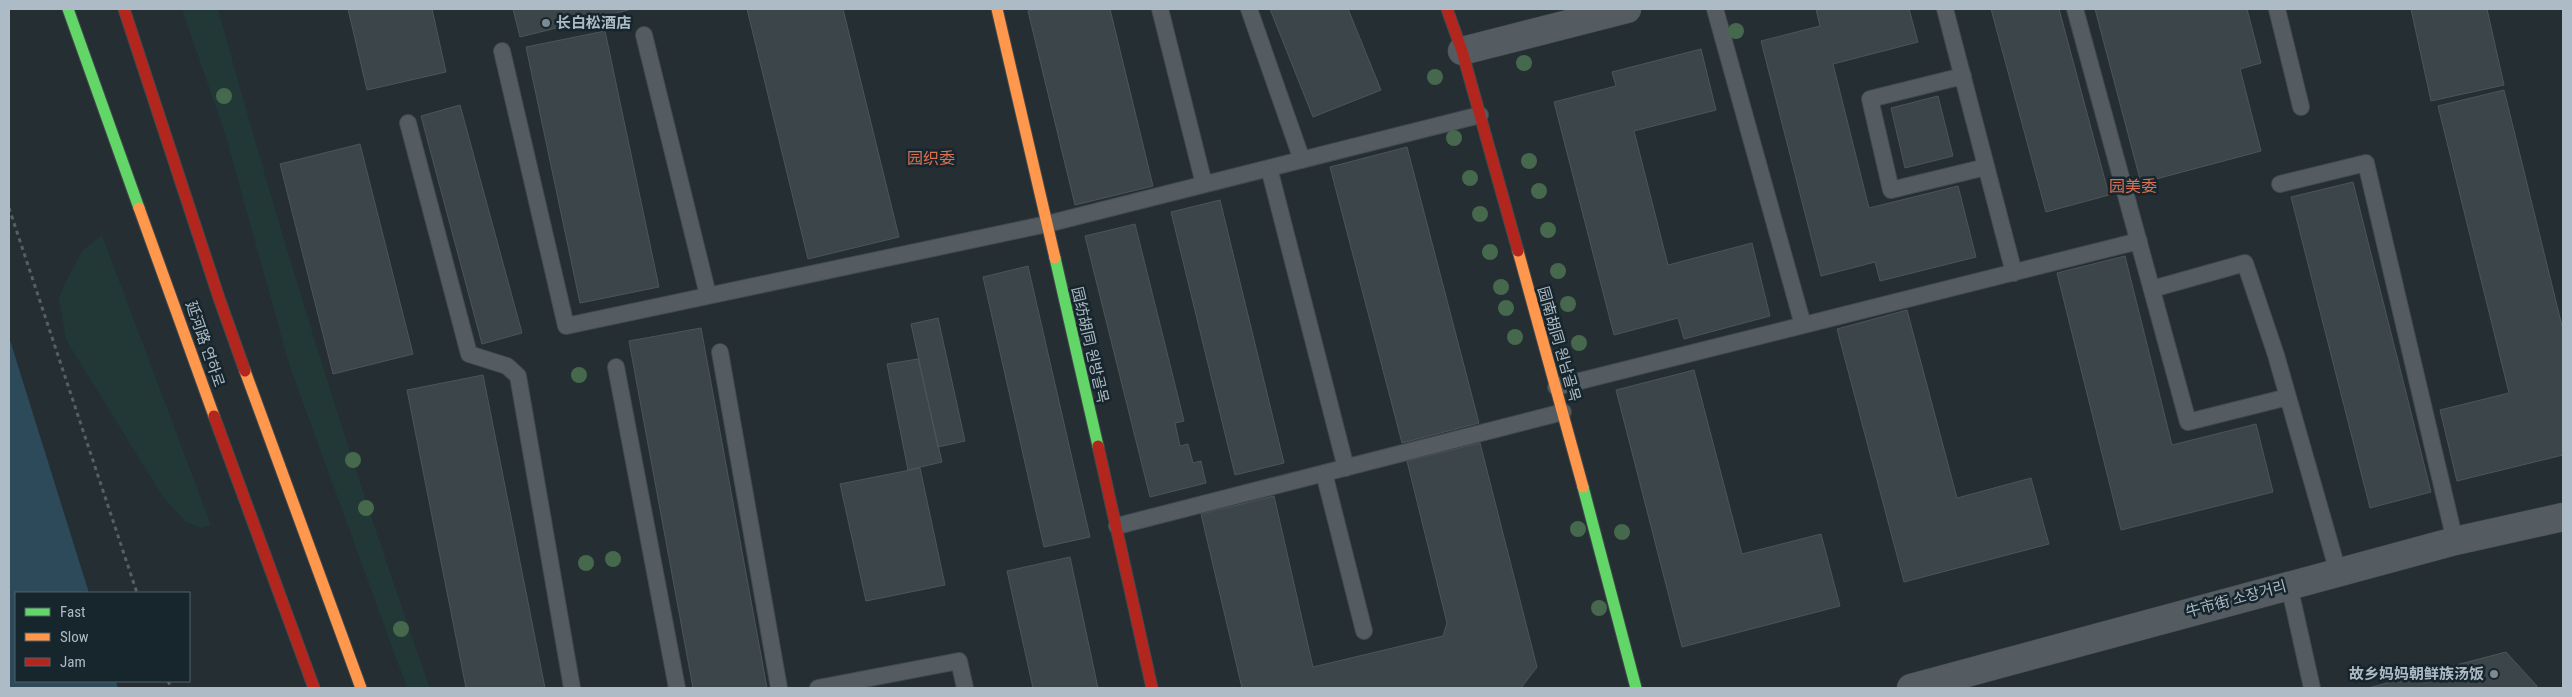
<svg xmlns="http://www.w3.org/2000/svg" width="2572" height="697" viewBox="0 0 2572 697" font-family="'Roboto Condensed','Noto Sans SC','Noto Sans KR',sans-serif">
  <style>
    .green { fill: #213837 }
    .water { fill: #2d4a5b }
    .building { fill: #3c4549; stroke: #4b555b }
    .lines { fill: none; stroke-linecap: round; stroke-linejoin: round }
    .lane-casing { stroke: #42494d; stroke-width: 18 }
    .street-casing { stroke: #42494d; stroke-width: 29 }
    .fast-casing { stroke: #42494d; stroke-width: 13 }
    .slow-casing { stroke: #42494d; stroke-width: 13 }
    .jam-casing { stroke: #42494d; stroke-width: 13 }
    .path { stroke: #566064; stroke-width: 3; stroke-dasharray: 4 4; stroke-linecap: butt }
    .lane { stroke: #545c62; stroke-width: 16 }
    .street { stroke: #545c62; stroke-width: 28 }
    .fast { stroke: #63d668; stroke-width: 11 }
    .slow { stroke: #ff974d; stroke-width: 11 }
    .jam { stroke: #b3261e; stroke-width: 11 }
    .tree { fill: #46684d }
    .poi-dot { fill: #7c8a93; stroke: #17252d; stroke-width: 2 }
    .labels { text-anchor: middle; stroke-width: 5; stroke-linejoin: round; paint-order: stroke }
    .poi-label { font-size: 15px; font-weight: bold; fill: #acbbc6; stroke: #17252d; text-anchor: start }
    .street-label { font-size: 15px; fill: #acbbc6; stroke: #17252d }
    .neighbourhood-label { font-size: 16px; fill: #dc7151; stroke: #17252d }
  </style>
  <rect width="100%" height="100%" fill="#242e33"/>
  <path class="green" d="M182 9H218C281 238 351 465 430 688H407L289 364 226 137Z
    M102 235 211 525 201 528 186 522 163 497 66 340 59 298 65 283 83 250Z"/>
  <path class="water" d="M9 337 89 593H16V681H116L118 688H9Z"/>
  <path class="building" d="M348 9H432L446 72 367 90Z
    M513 9H632L520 37Z
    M747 9H843L899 237 808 259Z
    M1037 9H1110L1153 186 1075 205 1028 11Z
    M1270 9H1348L1381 90 1313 117Z
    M1816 9H1909L1918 42 1833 64 1869 208 1958 186 1976 257 1880 281 1875 262 1821 276 1761 41 1820 26Z
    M1991 9H2059L2109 195 2046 212Z
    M2095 9H2247L2261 63 2240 69 2261 151 2141 183Z
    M2411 9H2487L2504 85 2431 101Z
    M605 31 659 287 580 303 526 47Z
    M1701 49 1716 110 1634 131 1668 265 1752 243 1770 316 1684 339 1678 318 1614 335 1554 102 1616 86 1612 72Z
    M2504 90 2563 330V455L2457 481 2440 410 2509 393 2438 106Z
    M1938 96 1953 156 1905 168 1891 108Z
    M460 105 522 333 482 344 421 116Z
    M360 144 413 354 333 374 280 164Z
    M1407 147 1479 423 1402 443 1330 167Z
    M2353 182 2431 492 2370 508 2291 197Z
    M1220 200 1284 463 1235 475 1171 212Z
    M1135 224 1184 421 1175 423 1180 446 1188 444 1193 463 1201 461 1206 483 1150 497 1085 236Z
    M2125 256 2172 445 2256 424 2273 492 2121 530 2057 273Z
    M1028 266 1090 537 1044 547 983 277Z
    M1907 310 1957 498 2031 478 2049 544 1904 582 1837 329Z
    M938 318 965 441 938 447 911 324Z
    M701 328 767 688H693L629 341Z
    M918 359 942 462 908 470 887 364Z
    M1694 370 1742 554 1821 534 1840 606 1682 647 1616 390Z
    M483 375 545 688H466L407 390Z
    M1480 443 1537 667 1521 688H1242L1201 514 1274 496 1313 667 1443 636 1447 623 1407 461Z
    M920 468 945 585 866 601 840 484Z
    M1070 557 1098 688H1033L1007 571Z
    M2506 652 2537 686 2536 688H2368Z"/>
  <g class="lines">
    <g class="lane-casing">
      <path id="lane" d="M1160 9 1204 184
        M1249 9 1302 160
        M1715 9 1803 325
        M1945 9 2014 273
        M2075 9 2188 422 2288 397
        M2277 9 2301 107
        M644 35 708 295
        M502 51 566 326 1047 224 1480 115
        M1963 76 1870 99 1891 190 1986 167
        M408 123 469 354 507 366 518 376 572 688
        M1269 168 1346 468
        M2280 184 2366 163 2455 541
        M2152 289 2245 263 2276 355 2338 572
        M720 352 779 688
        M616 367 677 688
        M1556 387 2139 241
        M1324 473 1364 631
        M1117 526 1563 412
        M2289 585 2312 688
        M818 688 959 661 965 688"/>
    </g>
    <g class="street-casing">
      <path id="street" d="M1462 51 1627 9
        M1911 688 2455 541 2563 517"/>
    </g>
    <g class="fast-casing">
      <path id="fast" d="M68 9 139 208
        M1055 258 1098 446
        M1583 487 1636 688"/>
    </g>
    <g class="slow-casing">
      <path id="slow" d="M997 9 1055 258
        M139 208 214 416
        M1518 251 1583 487
        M245 371 361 688"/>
    </g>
    <g class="jam-casing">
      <path id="jam" d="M124 9 219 298 245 371
        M1447 9 1462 51 1518 251
        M214 416 314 688
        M1098 446 1152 688"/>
    </g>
    <path class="path" d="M9 208 137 593
      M168 681 171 688"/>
    <use href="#lane" class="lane"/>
    <use href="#street" class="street"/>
    <use href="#fast" class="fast"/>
    <use href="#slow" class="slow"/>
    <use href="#jam" class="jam"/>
  </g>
  <g class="tree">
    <circle cx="1736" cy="31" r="8"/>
    <circle cx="1524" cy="63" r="8"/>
    <circle cx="1435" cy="77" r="8"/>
    <circle cx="224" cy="96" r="8"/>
    <circle cx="1454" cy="138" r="8"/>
    <circle cx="1529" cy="161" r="8"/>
    <circle cx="1470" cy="178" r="8"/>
    <circle cx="1539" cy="191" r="8"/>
    <circle cx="1480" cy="214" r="8"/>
    <circle cx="1548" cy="230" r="8"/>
    <circle cx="1490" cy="252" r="8"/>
    <circle cx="1558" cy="271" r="8"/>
    <circle cx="1501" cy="287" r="8"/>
    <circle cx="1568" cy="304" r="8"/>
    <circle cx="1506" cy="308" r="8"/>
    <circle cx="1515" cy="337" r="8"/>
    <circle cx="1579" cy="343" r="8"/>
    <circle cx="579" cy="375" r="8"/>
    <circle cx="353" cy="460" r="8"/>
    <circle cx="366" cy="508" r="8"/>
    <circle cx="1578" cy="529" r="8"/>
    <circle cx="1622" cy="532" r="8"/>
    <circle cx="613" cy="559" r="8"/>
    <circle cx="586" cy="563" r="8"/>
    <circle cx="1599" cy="608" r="8"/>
    <circle cx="401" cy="629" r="8"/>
  </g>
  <g class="poi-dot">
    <circle cx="546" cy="23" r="5"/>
    <circle cx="2494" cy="674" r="5"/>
  </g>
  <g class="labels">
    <g class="poi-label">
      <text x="556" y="28">长白松酒店</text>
      <text x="2484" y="679" text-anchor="end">故乡妈妈朝鲜族汤饭</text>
    </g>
    <g class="street-label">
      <text transform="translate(205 344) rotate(71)" y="5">延河路 연하로</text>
      <text transform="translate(1559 344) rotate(74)" y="5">园南胡同 원남골목</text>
      <text transform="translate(1090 345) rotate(77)" y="5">园纺胡同 원방골목</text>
      <text transform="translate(2236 599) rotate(-15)" y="5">牛市街 소장거리</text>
    </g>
    <g class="neighbourhood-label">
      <text x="931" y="164">园织委</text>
      <text x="2133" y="192">园美委</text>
    </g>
  </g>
  <rect width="2572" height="697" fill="none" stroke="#acbbc6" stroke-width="20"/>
  <rect x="15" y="592" width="175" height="90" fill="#17252d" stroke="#53616a"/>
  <rect x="25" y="608" width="25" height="8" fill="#63d668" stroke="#53616a"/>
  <text x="60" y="617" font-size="15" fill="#acbbc6">Fast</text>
  <rect x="25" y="633" width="25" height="8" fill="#ff974d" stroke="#53616a"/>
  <text x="60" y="642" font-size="15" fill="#acbbc6">Slow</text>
  <rect x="25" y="658" width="25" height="8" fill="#b3261e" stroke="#53616a"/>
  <text x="60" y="667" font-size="15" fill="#acbbc6">Jam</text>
</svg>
